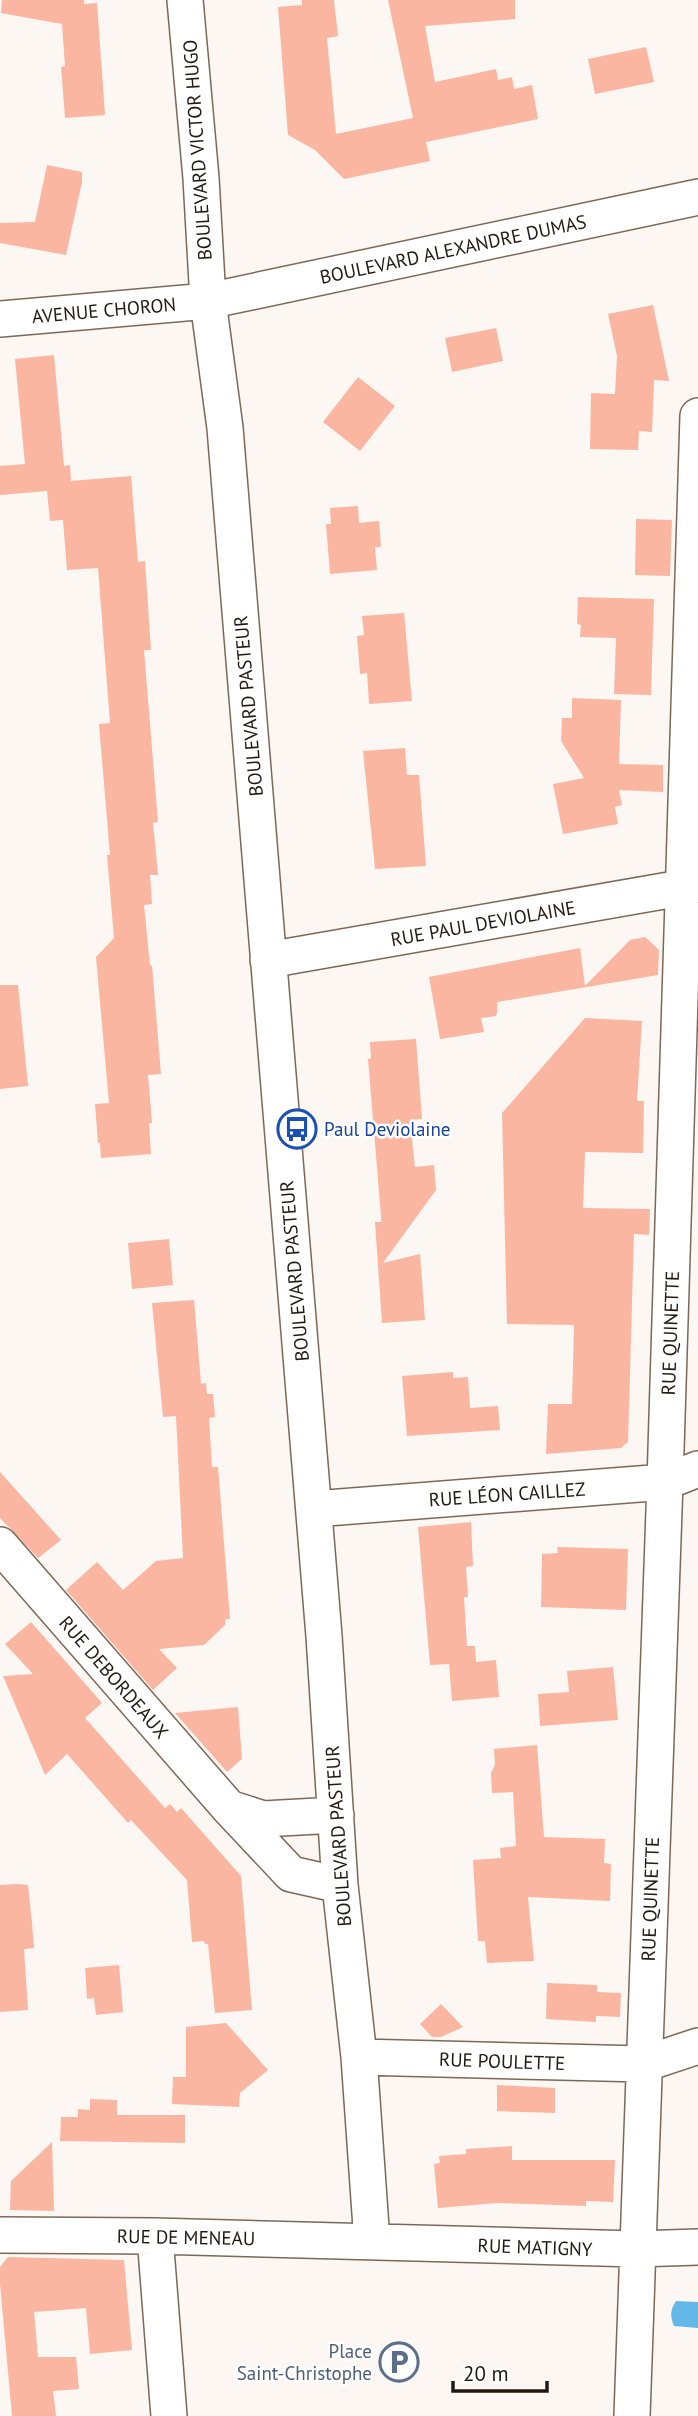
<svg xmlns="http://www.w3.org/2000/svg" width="698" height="2416" viewBox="0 0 698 2416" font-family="'PT Sans',sans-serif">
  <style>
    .water { fill: #63b8e7 }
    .building { fill: #fab6a0 }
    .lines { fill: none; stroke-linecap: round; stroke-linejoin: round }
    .street-casing { stroke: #7d6856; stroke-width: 38 }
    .street { stroke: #fff; stroke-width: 35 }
    .labels { text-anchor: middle; stroke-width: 5; stroke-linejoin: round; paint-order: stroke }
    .street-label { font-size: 19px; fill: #221a12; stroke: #fff }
    .transit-label { font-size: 19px; fill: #164399; stroke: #fff; text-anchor: start }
    .service-label { font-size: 19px; fill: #4e5e75; stroke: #fff; text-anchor: end }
  </style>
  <rect width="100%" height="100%" fill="#fcf7f3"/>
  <path class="water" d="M676 2301 698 2302V2328L674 2326C670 2316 670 2310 676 2301Z"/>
  <path class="building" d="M2 0H84V4L97 3 105 115 65 118 61 67 65 66 62 24 1 13Z
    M302 0H334L338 36 327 38 336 134 413 118 388 0H515V19L425 26 435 82 496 69 498 80 512 77 514 89 532 85 538 119 426 142 430 161 344 179 315 150 288 135 278 7 302 5Z
    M646 47 654 82 595 94 588 59Z
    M47 165 82 172V182L66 255 0 243V223L35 222Z
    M653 305 669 381 654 380 652 432 639 431 638 450 590 449 591 393 615 394 617 356 608 314Z
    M496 328 503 361 452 372 445 338Z
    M54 355 64 466 70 465 71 481 131 476 138 562 145 561 151 650H144L158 822 153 823 158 875H150L152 904 144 905 150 965 152 966 161 1074 148 1075 152 1123H149L151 1154 101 1158 100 1143H98L95 1104 109 1103 96 957 114 938 107 855H110L99 724 110 723 98 568 67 570 63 520 50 521 47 491 0 495V466L25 464 15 359Z
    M358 377 395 406 360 451 323 422Z
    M358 506 359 523 379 521 381 547H375L377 570 330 574 326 524H331L330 508Z
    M636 519 672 520 670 576 635 575Z
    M578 597 654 599 651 695 614 694 616 638 580 637 581 625 577 624Z
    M404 613 412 701 369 704 367 673 360 674 357 636 364 635 362 616Z
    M572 698 621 700 619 764 663 765V792L619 790 622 805 615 807 618 824 563 834 553 784 584 778 561 741 562 718H572Z
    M405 748 407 775H419L426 866 375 869 363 751Z
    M645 937 659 950 658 975 497 1002V1013L496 1016 481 1018 484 1032 440 1039 429 977 580 948 585 986 630 940Z
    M0 985H18L28 1086 0 1089Z
    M585 1018 642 1021 637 1101H644L643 1153 585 1152 583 1208 650 1209 649 1235 634 1234 628 1442 621 1448 546 1454 548 1404H572L574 1325 507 1324 502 1113Z
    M416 1039 422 1119 410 1120 415 1167 434 1165 436 1190 383 1263 420 1254 425 1320 382 1323 375 1222H381V1216L368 1059 371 1058 370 1042Z
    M169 1239 173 1285 132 1289 128 1243Z
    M194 1300 201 1384 206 1383 207 1394H213L215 1417 209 1418 212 1467H218L230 1619H225V1625L204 1645 159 1649 177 1668 153 1690 66 1590 97 1562 123 1590 156 1561 183 1558 176 1416 163 1417 152 1303Z
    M453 1372V1378L468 1377 470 1408 498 1406 500 1430 407 1436 402 1376Z
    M0 1472 61 1540 38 1558 0 1518Z
    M471 1522 473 1566 466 1567 468 1597H464L467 1646H475L476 1662 496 1660 499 1697 452 1701 449 1664 430 1665 418 1527Z
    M557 1547 628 1549 626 1610 541 1607 542 1554 558 1553Z
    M31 1622 102 1703 85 1718 165 1808 170 1804 177 1812 181 1808 241 1876 252 2010 215 2013 208 1944H205L204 1941 192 1942 187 1880 131 1820 128 1823 67 1754 45 1775 3 1676 33 1674 5 1644Z
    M613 1667 618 1720 540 1726 538 1694 569 1692 567 1671Z
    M238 1707 242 1759 227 1772 175 1713Z
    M537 1745 544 1837 605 1839 604 1863 611 1864 610 1901 528 1897 534 1961 487 1963 485 1941H478L473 1860 501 1858 500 1848 516 1846 513 1792 492 1793 491 1773 495 1765 494 1749Z
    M17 1884 28 1885 32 1923 34 1948 24 1949 28 2010 0 2012V1885Z
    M119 1965 123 2012 96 2015 94 1998 87 1999 85 1968Z
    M547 1983 597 1985V1992L621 1993 620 2017 596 2016V2022L546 2019Z
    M441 2004 463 2027 441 2037H432L420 2024Z
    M226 2023 268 2070 240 2093 239 2107 172 2104 173 2077H186V2027Z
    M497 2085 555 2088V2113L497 2111Z
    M90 2099 117 2100V2115H185V2143L60 2141 61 2117H78V2109L90 2110Z
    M52 2142 54 2211 10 2210 11 2181Z
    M512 2146V2160H615L613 2202 586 2201V2206L497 2203 438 2208 434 2164 440 2163 439 2156 466 2154V2149Z
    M8 2257 124 2260 132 2350 90 2354 86 2308 34 2312 38 2357H76L79 2389 53 2391 56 2416H12L0 2284V2267Z"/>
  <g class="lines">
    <g class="street-casing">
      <path id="street" d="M185 0 201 178 208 301 225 428 324 1636 340 1885 359 2057 372 2242
        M0 319 208 301 698 197
        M268 960 698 885
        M314 1509 665 1482 698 1469
        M0 1545 229 1808 291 1874 340 1885
        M229 1808 263 1819 336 1815
        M359 2057 644 2064 698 2046
        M0 2235 155 2236 637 2249 698 2247
        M155 2236 169 2416
        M632 2416 665 1482 698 416"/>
    </g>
    <use href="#street" class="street"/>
  </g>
  <defs>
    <g id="bus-ring" transform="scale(2.0125)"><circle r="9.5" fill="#fff" stroke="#1a4fb4" stroke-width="1.5"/><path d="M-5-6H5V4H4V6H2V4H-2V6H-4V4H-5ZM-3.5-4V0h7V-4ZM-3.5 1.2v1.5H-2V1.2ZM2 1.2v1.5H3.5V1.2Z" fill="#1a4fb4"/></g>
    <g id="parking-ring" transform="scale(2.0125)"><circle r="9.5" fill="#fff" stroke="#5c6f8a" stroke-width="1.5"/><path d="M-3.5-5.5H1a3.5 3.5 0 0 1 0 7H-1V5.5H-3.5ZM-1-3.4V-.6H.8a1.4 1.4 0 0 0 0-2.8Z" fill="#5c6f8a"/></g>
  </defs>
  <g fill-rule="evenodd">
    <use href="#bus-ring" x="297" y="1129"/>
    <use href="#parking-ring" x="399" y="2362"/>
  </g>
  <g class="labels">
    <g class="street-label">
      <text transform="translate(197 150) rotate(-94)" y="7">BOULEVARD VICTOR HUGO</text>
      <text transform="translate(453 249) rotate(-12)" y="7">BOULEVARD ALEXANDRE DUMAS</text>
      <text transform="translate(104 310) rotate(-5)" y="7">AVENUE CHORON</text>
      <text transform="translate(248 706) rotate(-95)" y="7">BOULEVARD PASTEUR</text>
      <text transform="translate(483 923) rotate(-10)" y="7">RUE PAUL DEVIOLAINE</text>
      <text transform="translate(294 1271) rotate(-95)" y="7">BOULEVARD PASTEUR</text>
      <text transform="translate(670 1333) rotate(-88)" y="7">RUE QUINETTE</text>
      <text transform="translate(507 1494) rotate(-4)" y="7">RUE LÉON CAILLEZ</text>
      <text transform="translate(114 1677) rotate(49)" y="7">RUE DEBORDEAUX</text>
      <text transform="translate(338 1836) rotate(-94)" y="7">BOULEVARD PASTEUR</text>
      <text transform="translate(650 1899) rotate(-88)" y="7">RUE QUINETTE</text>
      <text transform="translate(502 2061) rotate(2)" y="7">RUE POULETTE</text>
      <text transform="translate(186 2237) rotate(1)" y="7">RUE DE MENEAU</text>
      <text transform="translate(535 2247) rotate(2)" y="7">RUE MATIGNY</text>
    </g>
    <g class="transit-label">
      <text x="324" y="1136">Paul Deviolaine</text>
    </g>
    <g class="service-label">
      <text x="372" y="2358">Place<tspan x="372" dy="22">Saint-Christophe</tspan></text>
    </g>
  </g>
  <path d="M453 2381v10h94v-10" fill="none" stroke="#221a12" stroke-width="3.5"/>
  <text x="463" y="2381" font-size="21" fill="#221a12" stroke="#ffffff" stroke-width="5" paint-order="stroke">20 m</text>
</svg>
